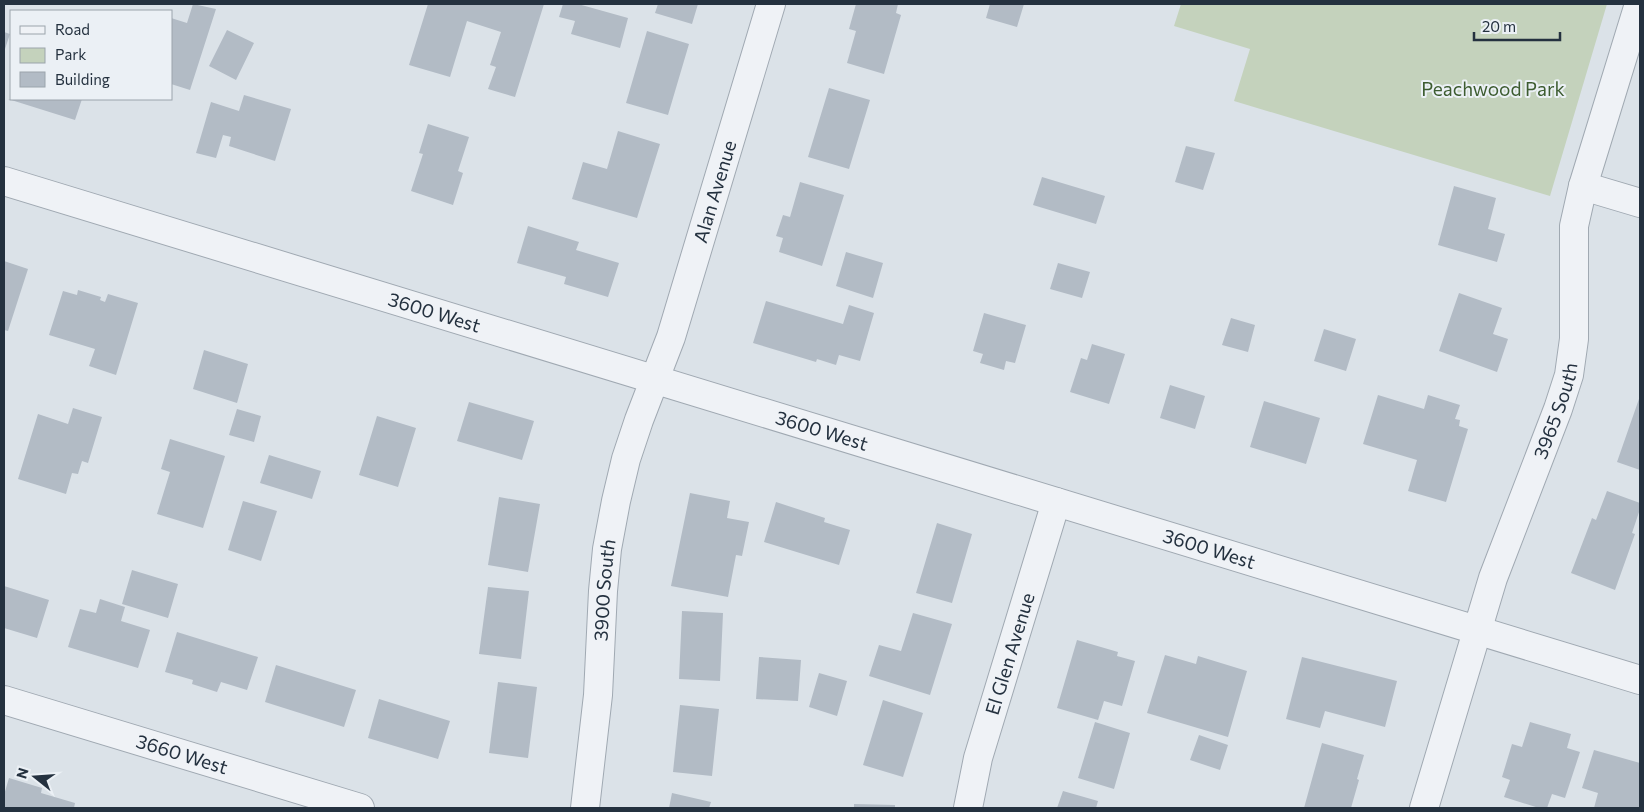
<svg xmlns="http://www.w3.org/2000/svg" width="1644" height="812" viewBox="0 0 1644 812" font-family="Commissioner,sans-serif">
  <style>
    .green { fill: #c4d2bc }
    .building { fill: #b2bbc5 }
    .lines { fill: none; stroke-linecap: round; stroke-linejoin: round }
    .minor-casing { stroke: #a0a9b2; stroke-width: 30 }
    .tertiary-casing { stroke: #a0a9b2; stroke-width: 30 }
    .minor { stroke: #eff2f6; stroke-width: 28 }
    .tertiary { stroke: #eff2f6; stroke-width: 28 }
    .labels { text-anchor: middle; stroke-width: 4; stroke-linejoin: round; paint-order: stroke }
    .park-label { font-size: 19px; fill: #3d5c30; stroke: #ebf0f5 }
    .street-label { font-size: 19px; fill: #24313f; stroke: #ebf0f5 }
  </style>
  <rect width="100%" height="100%" fill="#dbe2e8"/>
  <path class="green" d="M1181 4H1607L1550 196 1234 101 1250 49 1174 26Z"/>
  <path class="building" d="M193 4 216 9 190 90 171 84V18L187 23Z
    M428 4H544L515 97 488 89 496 67 490 65 501 32 467 21 450 77 409 65Z
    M563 4H578L628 18 620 48 571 34 575 21 559 17Z
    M658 4H698L692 24 655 13Z
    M856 4H898L896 13 901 15 884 74 847 63 856 31 849 29Z
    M990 4H1024L1017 27 986 18Z
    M227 30 254 43 236 80 209 66Z
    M647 31 689 44 668 115 626 103Z
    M4 32 10 34 4 52Z
    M829 88 870 100 849 169 808 157Z
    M244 95 291 109 275 161 229 146 231 137 223 135 216 158 196 153 211 102 239 111Z
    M8 99H82L75 120Z
    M428 124 469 137 458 171 463 173 453 205 411 191 423 154 419 153Z
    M618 131 660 144 637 218 572 199 583 162 607 169Z
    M1186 146 1215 153 1203 190 1175 182Z
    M1042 177 1105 196 1096 224 1033 205Z
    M800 182 844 195 822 266 779 252 783 238 776 236 783 215 790 217Z
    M1454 186 1496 198 1488 229 1505 234 1497 262 1438 245Z
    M528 226 579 242 576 250 619 263 608 297 564 284 566 277 517 263Z
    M846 252 883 263 873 298 836 286Z
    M4 261 28 269 8 331 4 330Z
    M1058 263 1090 272 1082 298 1050 289Z
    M78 290 101 297 100 300 105 302 108 294 138 303 116 375 89 366 95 349 49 335 63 291 77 295Z
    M1459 293 1502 308 1493 334 1508 339 1497 372 1439 351Z
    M766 301 843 324 849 305 874 313 860 361 839 355 836 365 817 359 816 362 753 343Z
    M984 313 1026 325 1015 363 1006 361 1004 370 980 363 983 354 973 351Z
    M1231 318 1255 325 1248 352 1222 345Z
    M1324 329 1356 339 1346 371 1314 361Z
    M1092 344 1125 354 1109 404 1070 392 1081 358 1087 360Z
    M204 350 248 364 237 403 193 389Z
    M1170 385 1205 396 1195 429 1160 418Z
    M1378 395 1424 409 1428 395 1460 405 1455 419 1460 420 1459 426 1468 429 1446 502 1408 491 1417 460 1363 444Z
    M1640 396V470L1617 462Z
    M1264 401 1320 418 1306 464 1250 447Z
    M469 402 534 421 522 460 457 441Z
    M73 408 102 417 88 463 82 461 78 474 72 473 66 494 18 479 38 414 68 424Z
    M237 409 261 416 254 442 229 435Z
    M377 416 416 428 398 487 359 475Z
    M170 439 225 456 203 528 157 514 170 472 161 469Z
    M269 455 321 471 312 499 260 483Z
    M1607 491 1640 503V509L1632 533 1635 534 1615 590 1571 573 1592 518 1596 520Z
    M690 493 730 501 727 518 749 522 742 556 736 555 728 597 671 586Z
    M499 497 540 504 528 572 488 565Z
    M243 501 277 511 261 561 228 550Z
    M776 502 825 518 824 522 850 530 839 565 764 542Z
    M937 523 972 534 952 603 916 593Z
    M132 570 178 584 168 618 122 604Z
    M4 586 49 600 37 638 4 628Z
    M488 587 529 591 521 659 479 654Z
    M100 599 125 607 121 621 150 630 138 668 68 647 80 609 96 613Z
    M682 611 723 613 720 681 679 679Z
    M913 613 952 624 930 695 869 676 879 645 901 651Z
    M177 632 258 657 247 690 221 682 217 692 192 684 193 680 165 672Z
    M1077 640 1118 652 1117 656 1135 661 1122 706 1104 701 1098 720 1057 708Z
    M1165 655 1196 664 1198 656 1247 671 1228 737 1147 713Z
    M759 657 801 660 798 701 756 699Z
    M1302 657 1397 681 1385 727 1325 711 1320 728 1286 719Z
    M276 665 356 690 344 727 265 702Z
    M819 673 847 681 837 716 809 707Z
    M498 682 537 687 528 758 489 753Z
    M379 699 450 721 438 759 368 738Z
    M883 700 923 713 903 777 863 765Z
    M680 705 719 709 712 776 673 772Z
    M1095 722 1130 733 1114 789 1078 778Z
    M1530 722 1571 734 1567 748 1580 752 1565 798 1552 794 1547 808H1539L1504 797 1510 780 1502 777 1512 744 1522 747Z
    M1199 735 1228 745 1220 770 1190 760Z
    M1322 743 1364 755 1357 779 1359 780 1351 808H1304Z
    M1594 750 1640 763V808H1594L1598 793 1582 788Z
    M9 778 42 788 41 793 75 803 74 808H4V795Z
    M1063 791 1098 801 1096 808H1057Z
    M672 793 711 802 709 808H669Z
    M854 804 895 805V808H854Z"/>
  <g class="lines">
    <g class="minor-casing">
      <g id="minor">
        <path d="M1583 186 1640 203"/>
        <path id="s1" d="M4 700 360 808"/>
        <path id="s2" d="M585 808 598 695 603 591 607 549 616 501 626 459 639 420 671 337 771 4"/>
        <path id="s3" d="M968 808 978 758 1056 502"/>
        <path id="s4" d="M1424 808 1493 578 1558 409 1569 375 1574 339V226L1583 186 1639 4"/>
      </g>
    </g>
    <g class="tertiary-casing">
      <g id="tertiary">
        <path id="s5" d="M4 181 1640 680"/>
      </g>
    </g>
    <use href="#minor" class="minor"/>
    <use href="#tertiary" class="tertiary"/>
  </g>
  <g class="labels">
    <g class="park-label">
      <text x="1493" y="96">Peachwood Park</text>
    </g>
    <g class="street-label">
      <text dy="7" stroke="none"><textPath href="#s2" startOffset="634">Alan Avenue</textPath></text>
      <text dy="7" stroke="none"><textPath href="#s5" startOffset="450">3600 West</textPath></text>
      <text dy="7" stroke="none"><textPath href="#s4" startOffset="419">3965 South</textPath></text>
      <text dy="7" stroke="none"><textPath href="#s5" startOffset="855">3600 West</textPath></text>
      <text dy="7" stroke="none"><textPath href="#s5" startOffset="1260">3600 West</textPath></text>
      <text dy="7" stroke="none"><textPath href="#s2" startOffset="219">3900 South</textPath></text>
      <text dy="7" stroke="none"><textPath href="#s3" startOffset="160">El Glen Avenue</textPath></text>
      <text dy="7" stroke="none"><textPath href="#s1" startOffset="186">3660 West</textPath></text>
    </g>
  </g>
  <rect width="1644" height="812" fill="none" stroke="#24313f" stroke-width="10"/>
  <rect x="10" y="10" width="162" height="90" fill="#ebf0f5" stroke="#9ba4ac"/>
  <rect x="20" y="26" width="25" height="8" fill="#eff2f6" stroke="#9ba4ac"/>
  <text x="55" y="35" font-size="15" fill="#24313f">Road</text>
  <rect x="20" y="48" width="25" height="15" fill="#c4d2bc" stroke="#9ba4ac"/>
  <text x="55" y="60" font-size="15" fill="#24313f">Park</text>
  <rect x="20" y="72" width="25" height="15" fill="#b2bbc5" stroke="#9ba4ac"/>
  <text x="55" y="85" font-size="15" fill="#24313f">Building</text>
  <g transform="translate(35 777) rotate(287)" stroke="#ebf0f5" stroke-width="4" paint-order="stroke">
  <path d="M0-4L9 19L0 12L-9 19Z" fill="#24313f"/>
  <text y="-8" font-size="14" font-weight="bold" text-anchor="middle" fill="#24313f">N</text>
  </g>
  <path d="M1474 32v8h86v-8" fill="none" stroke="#24313f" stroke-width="2.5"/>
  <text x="1482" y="32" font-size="15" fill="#24313f" stroke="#ebf0f5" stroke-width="4" paint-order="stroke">20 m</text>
</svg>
